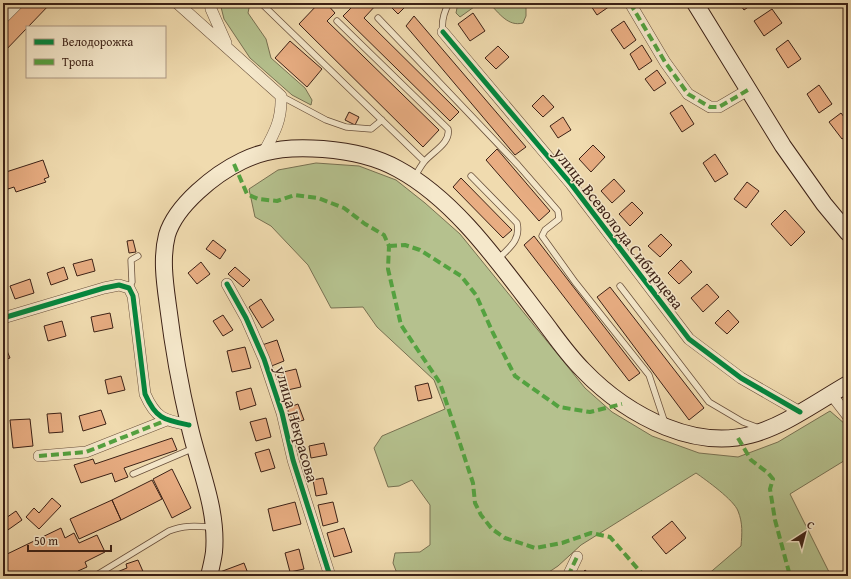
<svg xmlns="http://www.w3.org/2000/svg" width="851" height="579" viewBox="0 0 851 579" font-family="'Gentium Book Plus',serif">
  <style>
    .green { fill: #b5c18e; stroke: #787152 }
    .building { fill: #e8ad82; stroke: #3c2116 }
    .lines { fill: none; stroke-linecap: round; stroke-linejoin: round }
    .service-casing { stroke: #69503c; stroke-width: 7 }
    .minor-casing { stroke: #69503c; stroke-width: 12 }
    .secondary-casing { stroke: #3c2116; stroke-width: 18 }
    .service { stroke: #f5e8cb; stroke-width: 5.5 }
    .minor { stroke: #f5e8cb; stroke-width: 11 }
    .secondary { stroke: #f5e8cb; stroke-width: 16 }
    .quiet { stroke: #54a240; stroke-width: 4; stroke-dasharray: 8 4; stroke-linecap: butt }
    .cycleway-casing { stroke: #f5e8cb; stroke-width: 8 }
    .cycleway { stroke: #00873e; stroke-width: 5 }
    .labels { text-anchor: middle; stroke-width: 3; stroke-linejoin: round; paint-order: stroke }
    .street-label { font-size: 16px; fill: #3c2116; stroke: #f5e8cb }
  </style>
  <rect width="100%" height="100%" fill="#f0dbaf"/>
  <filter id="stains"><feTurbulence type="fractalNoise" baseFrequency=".005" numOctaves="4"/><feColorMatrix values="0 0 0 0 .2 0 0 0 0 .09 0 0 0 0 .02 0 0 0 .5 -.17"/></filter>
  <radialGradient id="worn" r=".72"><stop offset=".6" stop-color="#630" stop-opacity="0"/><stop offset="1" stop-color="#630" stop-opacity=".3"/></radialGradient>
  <path class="green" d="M220 3H250L248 13 266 39 271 58 305 88 312 100 311 105 292 95 250 58 224 19Z
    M458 3H483L474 7 460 17 456 13Z
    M489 3H526V16L523 23C508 27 499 13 489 3Z
    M316 163 359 166 396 180 425 203 460 234 585 388 612 412 652 436 699 453 738 457 778 442 830 411 845 424 848 429V455L847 459 790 494 831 576H706L741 546C742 534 743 523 738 511 734 500 706 480 696 473L581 545 558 566 543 576H398L393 563 395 553 420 552 430 545V505L412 480 399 486 388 487 374 448 382 436 445 409 434 380 377 327 363 307 331 308 308 265 271 226 255 217 249 189 278 170Z"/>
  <path class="building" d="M3 3H11L3 11Z
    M24 3H51L3 53V24Z
    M319 3H326L335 13 327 21 439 130 423 147 299 24Z
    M356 3H378L364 18 459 112 450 121 343 16Z
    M387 3H409L398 14Z
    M589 3H607L610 6 597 15Z
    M739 3H754L744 10Z
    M772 9 782 23 764 36 754 21Z
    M473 13 485 31 470 41 458 24Z
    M414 16 526 147 515 155 406 26Z
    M624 21 636 40 624 49 611 30Z
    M788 40 801 59 788 68 776 49Z
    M290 41 322 69 307 87 275 58Z
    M642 45 652 61 639 70 630 54Z
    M498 46 509 57 496 69 485 58Z
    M657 70 666 83 654 91 645 79Z
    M819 85 832 104 819 113 807 94Z
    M543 95 554 107 543 117 532 106Z
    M682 105 694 124 682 132 670 113Z
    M349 112 359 117 355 125 345 120Z
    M841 113 848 122V135L842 139 829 122Z
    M563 117 571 130 558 138 550 126Z
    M593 145 605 157 591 172 579 159Z
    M497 149 550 211 539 221 486 160Z
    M715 154 728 174 715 182 703 163Z
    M43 160 49 177 44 179 46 182 16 192 14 187 8 189 3 173Z
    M461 178 512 230 503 238 453 187Z
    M614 179 625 191 612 203 601 191Z
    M747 182 759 191 746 208 734 199Z
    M632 202 643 213 630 226 619 214Z
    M785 210 805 232 791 246 771 224Z
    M661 234 672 245 660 257 648 246Z
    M534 236 640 373 629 381 524 245Z
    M133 240 136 252 129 253 127 241Z
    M213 240 226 250 220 259 206 249Z
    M92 259 95 271 77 276 73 264Z
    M681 260 692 272 679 284 668 273Z
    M201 262 210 274 197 284 188 273Z
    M64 267 68 279 51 285 47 273Z
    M235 267 250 280 243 287 228 274Z
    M30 279 34 293 15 299 10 286Z
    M707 284 719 297 703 312 691 298Z
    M610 287 704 408 689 420 597 297Z
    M261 299 274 320 262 328 249 307Z
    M728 310 739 322 727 334 715 323Z
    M110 313 113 328 94 332 91 317Z
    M223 315 233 330 223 336 213 321Z
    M62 321 66 336 48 341 44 326Z
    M277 340 284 361 269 367 262 345Z
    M3 341 10 358 3 360Z
    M245 347 251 368 232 372 227 351Z
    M296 369 301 387 283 391 279 373Z
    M121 376 125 390 108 394 105 380Z
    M428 383 432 398 418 401 415 386Z
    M251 388 256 405 240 410 236 392Z
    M298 404 304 420 293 423 287 408Z
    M101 410 106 424 83 431 79 416Z
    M61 413 63 432 49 433 47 414Z
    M266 418 271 437 256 441 250 422Z
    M30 419 33 446 13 448 10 420Z
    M172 438 177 450 124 468 128 477 115 482 112 473 81 483 74 465 93 459 95 464Z
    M324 443 327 455 311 458 309 446Z
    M269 449 275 468 261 472 255 453Z
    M172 469 191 508 172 518 153 479Z
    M323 478 327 494 316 496 313 480Z
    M152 480 162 499 121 520 112 500Z
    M52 498 61 506 39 529 26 517 34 508 39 513Z
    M112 500 121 520 79 539 70 519Z
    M295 502 301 524 273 531 268 509Z
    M333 502 338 522 323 526 318 505Z
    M16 511 22 520 5 532 3 530V520Z
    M672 521 686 538 666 554 652 537Z
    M61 528 65 538 74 533 79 543 97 535 105 552 85 562 87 567 78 571 80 576H3V556Z
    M344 528 352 552 334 557 327 533Z
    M299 549 304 569 290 572 285 553Z
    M138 560 145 576H107L127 568 126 564Z
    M244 563 249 576H222L220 572Z
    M585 570 592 576H579Z"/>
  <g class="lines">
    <g class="service-casing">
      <path id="service" d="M261 3 424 161
        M378 18 518 165 558 211 559 219 545 230 542 236 575 282 649 375 665 423
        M337 21 448 129C451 143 432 152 424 162 420 167 417 173 414 178
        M443 32C441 21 444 12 449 3
        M281 96 326 120 346 127 371 129 382 120
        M471 176 517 223C521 240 509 248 498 259
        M620 286 709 402 743 422 759 428
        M129 288 132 282 131 260 138 256
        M133 474 194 448
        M95 576 169 531C183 525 196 526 212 527"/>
    </g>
    <g class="minor-casing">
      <path id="minor" d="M177 3 281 96C282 119 275 132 264 152
        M210 3 211 9 226 43
        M630 3 665 62 688 94 710 107H719L748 90
        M3 18 18 3
        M443 32 571 184 689 339 741 378 800 412
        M227 284 246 318 264 359 282 413 293 460 330 576
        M3 318 104 288 119 285 129 288 133 296 145 394C156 419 164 420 189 425
        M831 394 848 416
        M39 456 86 452 167 420
        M568 576 577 557"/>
    </g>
    <g class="secondary-casing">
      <path id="secondary" d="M695 3 783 146 824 204 848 233
        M209 576C211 568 213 560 214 552 218 508 198 466 189 424 180 386 173 346 168 306 165 284 161 258 167 235 176 205 215 174 242 161 268 148 295 147 323 149 349 151 375 156 398 169 457 201 501 266 542 319 555 336 567 354 583 370 606 394 634 414 666 427 744 458 783 422 848 384"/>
    </g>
    <use href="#service" class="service"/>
    <use href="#minor" class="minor"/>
    <use href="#secondary" class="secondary"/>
    <path class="quiet" d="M630 3 665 62 688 94 710 107H719L748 90
      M234 164 247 194 258 199 277 201 295 195 318 198 344 208 365 224 384 235 389 246 388 269 401 325 440 383 473 483 475 503 481 515 492 529 505 538 535 548 562 543 591 533 610 537 644 576
      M389 246 405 245 420 250 461 276 476 295 493 333 515 376 559 407 590 412 622 404
      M738 438 751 460 768 473 773 479 770 489 775 520 790 576
      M39 456 86 452 167 420
      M568 576 577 557"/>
    <g class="cycleway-casing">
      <path id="cycleway" d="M443 32 571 184 689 339 741 378 800 412
        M227 284 246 318 264 359 282 413 293 460 330 576
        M3 318 104 288 119 285 129 288 133 296 145 394C156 419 164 420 189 425"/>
    </g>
    <use href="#cycleway" class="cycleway"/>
  </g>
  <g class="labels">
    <g class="street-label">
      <text transform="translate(619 228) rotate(52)" y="6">улица Всеволода Сибирцева</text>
      <text transform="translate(297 424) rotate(74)" y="6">улица Некрасова</text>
    </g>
  </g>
  <rect width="851" height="579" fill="none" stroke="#f0dbaf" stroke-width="16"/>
  <rect x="4" y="4" width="843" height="571" fill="none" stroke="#3c2116" stroke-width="2"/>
  <rect x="8" y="8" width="835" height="563" fill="none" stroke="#3c2116"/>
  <rect x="26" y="26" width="140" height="52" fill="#f5e8cb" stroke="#ab9883"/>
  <rect x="34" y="39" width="20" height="6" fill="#00873e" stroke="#ab9883"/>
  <text x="62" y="46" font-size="12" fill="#3c2116">Велодорожка</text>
  <rect x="34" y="59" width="20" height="6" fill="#54a240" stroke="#ab9883"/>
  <text x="62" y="66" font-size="12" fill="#3c2116">Тропа</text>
  <g transform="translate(805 533) rotate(36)" stroke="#f5e8cb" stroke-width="3" paint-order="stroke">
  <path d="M0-3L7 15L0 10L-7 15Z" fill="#3c2116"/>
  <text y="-6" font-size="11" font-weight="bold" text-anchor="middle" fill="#3c2116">С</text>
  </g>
  <path d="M28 545v6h83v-6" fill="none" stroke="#3c2116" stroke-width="2"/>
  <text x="34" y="545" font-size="12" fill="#3c2116" stroke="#f5e8cb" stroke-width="3" paint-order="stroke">50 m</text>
  <rect width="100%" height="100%" filter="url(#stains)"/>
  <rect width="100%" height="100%" fill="url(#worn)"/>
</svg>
